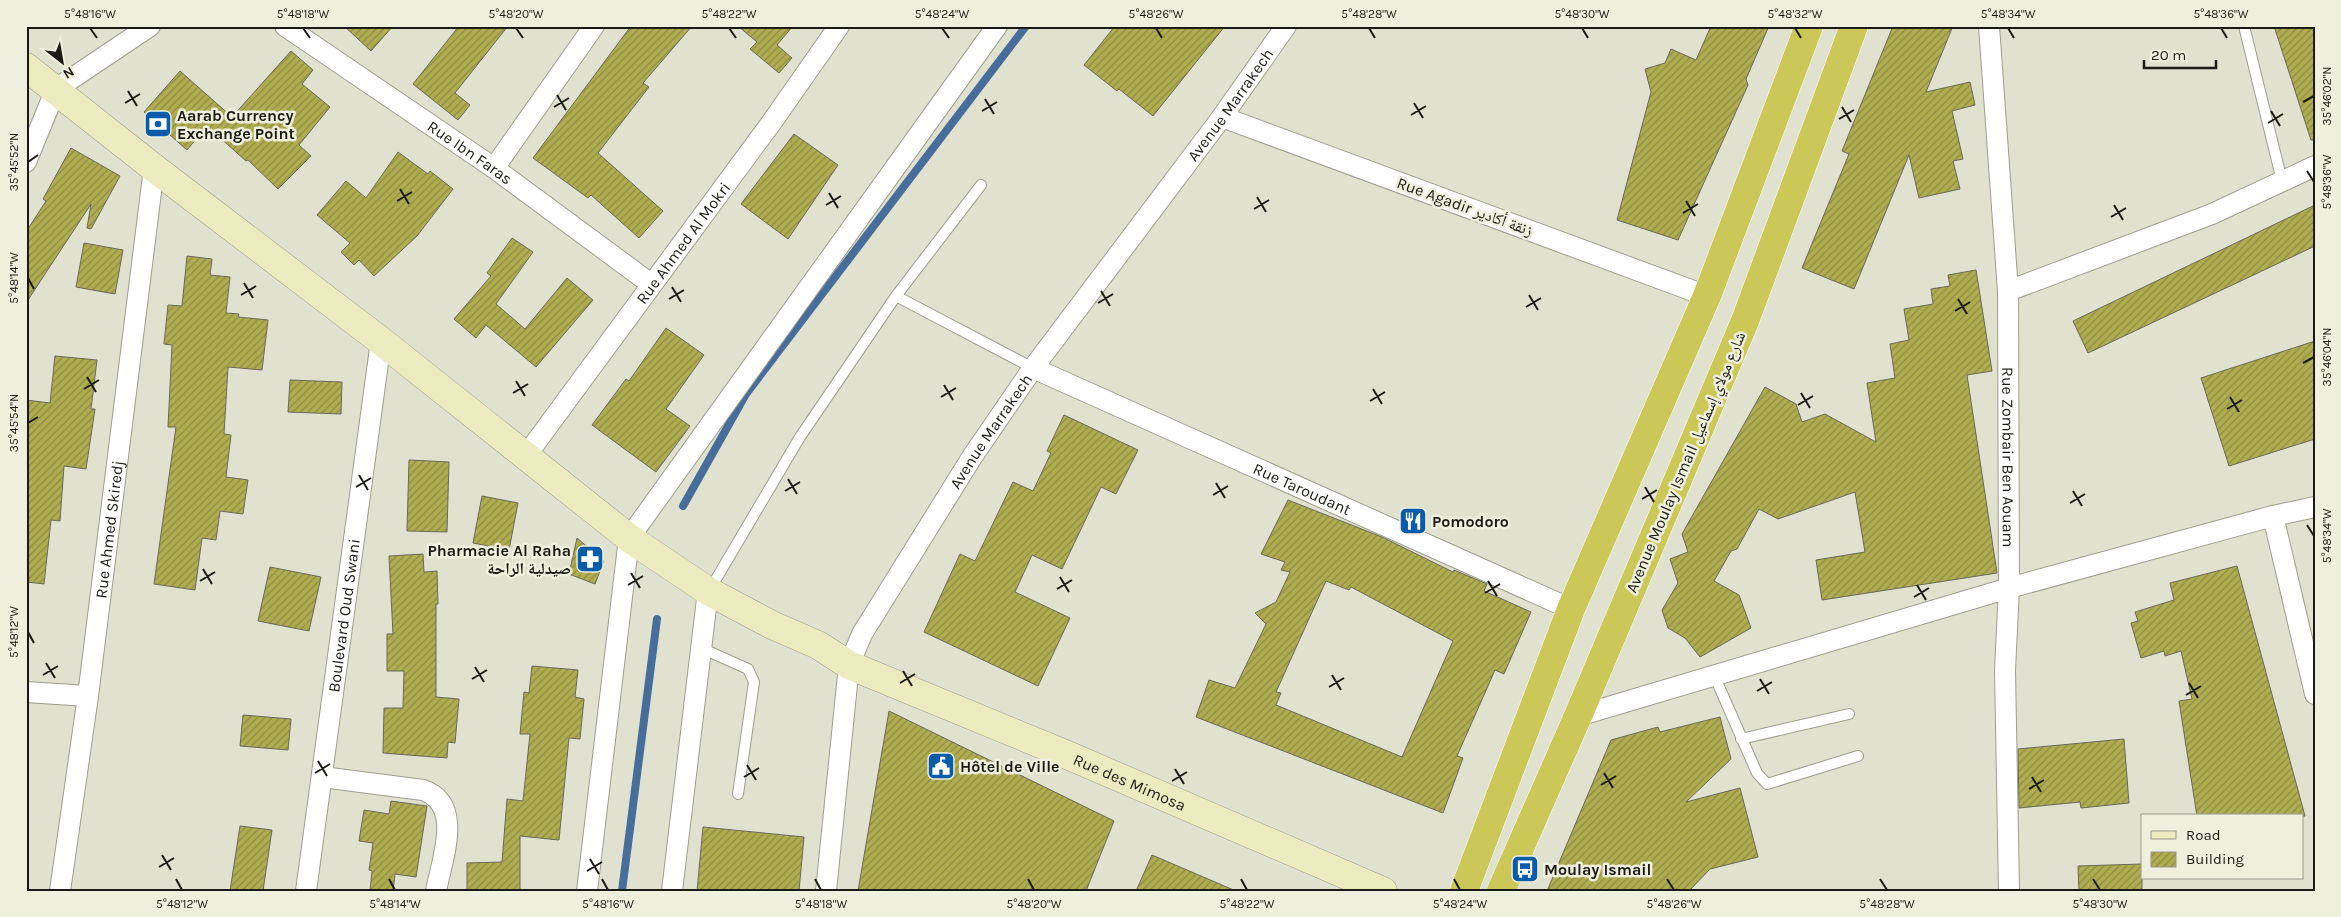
<svg xmlns="http://www.w3.org/2000/svg" width="2341" height="917" viewBox="0 0 2341 917" font-family="Karla,'Noto Naskh Arabic',sans-serif">
  <style>
    .lines { fill: none; stroke-linecap: round; stroke-linejoin: round }
    .stream { stroke: #476e9b; stroke-width: 8 }
    .building { fill: url(#building-hatch); stroke: #69695a; fill-rule: evenodd }
    .service-casing { stroke: #9e9e8e; stroke-width: 12 }
    .minor-casing { stroke: #9e9e8e; stroke-width: 22 }
    .secondary-casing { stroke: #9e9e8e; stroke-width: 29 }
    .trunk-casing { stroke: #fff; stroke-width: 29 }
    .service { stroke: #fff; stroke-width: 10 }
    .minor { stroke: #fff; stroke-width: 20 }
    .secondary { stroke: #ecebc0; stroke-width: 28 }
    .trunk { stroke: #ccc858; stroke-width: 28 }
    .ticks { fill: none; stroke: #1b1b15; stroke-width: 2 }
    .labels { text-anchor: middle; stroke-width: 5; stroke-linejoin: round; paint-order: stroke }
    .street-label { font-size: 16px; fill: #1b1b15; stroke: #efefdd }
    .poi-label { font-size: 16px; font-weight: bold; fill: #1b1b15; stroke: #efefdd; text-anchor: start }
    .neatline { fill: none; stroke: #1b1b15; stroke-width: 2 }
    .ticks-label { font-size: 12px; text-anchor: middle; fill: #1b1b15 }
  </style>
  <defs>
    <pattern id="building-hatch" width="6" height="6" patternUnits="userSpaceOnUse" patternTransform="scale(1.25)"><rect width="6" height="6" fill="#b0ad51"/><path d="M-1 1l2-2M0 6l6-6M5 7l2-2" fill="none" stroke="#8e8c42"/></pattern>
  </defs>
  <rect width="100%" height="100%" fill="#e1e1d0"/>
  <g class="lines">
    <path class="stream" d="M683 506 746 394 1026 26
      M622 891 657 619"/>
  </g>
  <path class="building" d="M344 26H393L371 51Z
    M459 26H508L455 93 470 105 458 120 413 84Z
    M631 26H692L643 83 649 87 598 153 663 211 639 238 591 195 588 198 533 158Z
    M738 26H793L777 45 792 58 779 73 750 49 757 42Z
    M1115 26H1225L1153 116 1119 89 1117 91 1084 65Z
    M1711 26H1769L1746 79 1748 85 1678 240 1617 220 1651 92 1645 69 1665 63 1671 49 1696 60Z
    M1893 26H1953L1926 92 1970 82 1975 105 1952 111 1963 159 1953 161 1960 189 1919 198 1909 155 1854 289 1802 268 1849 154 1842 151Z
    M2274 26H2315V140H2311Z
    M291 51 313 70 302 84 330 107 299 145 311 156 278 189 248 160 246 161 207 126 187 150 144 112 180 71 232 117Z
    M794 134 838 165 788 239 741 204Z
    M71 148 120 176 91 229 87 228 91 204 26 303V232L46 201 43 199Z
    M398 152 428 174 430 171 453 189 417 236 374 276 359 260 354 265 341 252 350 243 317 215 346 181 366 198Z
    M2315 205V246L2088 353 2073 321Z
    M512 238 533 252 496 304 525 329 567 278 593 300 536 367 486 325 476 338 454 319 491 276 487 273Z
    M84 243 123 250 115 294 76 287Z
    M187 256 212 259 210 275 230 277 226 313 239 314 238 317 268 320 262 370 228 367 224 434 231 435 226 477 248 480 243 514 220 511 216 540 202 538 195 590 154 584 176 427H168L172 345 164 344 168 305 182 306Z
    M1976 270 1992 371 1967 375 1997 573 1822 600 1816 560 1865 552 1855 492 1778 519 1759 509 1737 549 1731 551 1714 581 1739 595 1751 628 1700 657 1685 638 1668 628 1662 610 1678 583 1670 559 1688 552 1682 534 1765 387 1796 404 1802 422 1825 414 1876 442 1867 383 1895 378 1890 344 1909 340 1904 309 1933 304 1931 289 1950 286 1948 275Z
    M666 328 704 355 666 409 690 426 656 472 592 425 626 379 629 381Z
    M2315 341V439L2229 466 2201 378Z
    M55 356 97 360 91 409H95L86 469 64 466 60 521 51 520 44 584 26 582V400L50 403Z
    M290 380 342 382 341 414 288 412Z
    M1064 415 1138 450 1116 494 1101 487 1062 569 1032 555 1015 592 1070 618 1038 686 924 632 960 554 975 561 1013 482 1033 491 1051 453 1047 451Z
    M409 460 449 462 447 532 407 531Z
    M482 496 518 503 509 550 473 543Z
    M1288 500 1382 537 1453 572 1454 570 1487 584 1484 591 1531 612 1504 674 1495 670 1457 756 1463 758 1443 813 1196 717 1209 680 1235 688 1266 624 1255 613 1276 602 1290 572 1281 570 1285 562 1261 554ZM1326 581 1349 590 1351 587 1453 641 1402 757 1276 705 1281 693 1276 692Z
    M577 538 604 561 595 584 569 574Z
    M423 554 424 572 437 571 438 604H436V697L459 699 455 743 448 742 447 758 383 753 384 708H403L404 671H387V634H393L389 556Z
    M2237 566 2305 816H2197L2179 701 2192 699 2181 651 2165 656 2164 651 2141 658 2131 623 2138 621 2135 612 2174 600 2170 583Z
    M270 567 321 577 309 631 258 621Z
    M532 666 578 670 575 697 584 699 580 739 569 738 559 840 520 836V891L467 890V863L502 862 507 799 523 801 530 734H520L524 692 529 693Z
    M889 711 1114 821 1086 891H858Z
    M243 715 291 719 288 750 240 746Z
    M1720 717 1731 759 1686 802 1740 788 1758 857 1710 869 1689 891H1547L1611 740 1658 727 1660 732Z
    M2124 739 2129 803 2081 808 2080 802 2019 808 2018 749Z
    M391 801 427 806 416 877 395 874 393 891H370L372 871 369 870 373 843 359 841 364 810 389 814Z
    M240 826 272 830 263 891H230Z
    M703 827 804 837 799 891H697Z
    M1152 855 1236 891H1136Z
    M2142 864V891H2079L2078 866Z"/>
  <g class="lines">
    <g class="service-casing">
      <path id="service" d="M2244 26 2282 181
        M896 296 1033 368
        M709 591 800 437 896 296 981 185
        M701 648 748 669 754 682 738 794
        M1714 675 1757 773 1767 784 1858 756
        M1741 739 1849 714"/>
    </g>
    <g class="minor-casing">
      <g id="minor">
        <path id="s1" d="M285 26 494 168 651 284"/>
        <path id="s2" d="M1989 26 2008 291 2009 588 2005 670 2009 891"/>
        <path d="M1222 117 1707 296"/>
        <path d="M26 162 56 89 150 26"/>
        <path d="M494 168 594 26"/>
        <path d="M2008 291 2212 214 2315 166"/>
        <path id="s3" d="M1033 368 1571 609"/>
        <path id="s4" d="M525 457 774 119 839 26"/>
        <path d="M2273 516 2315 694"/>
        <path d="M26 692 88 696"/>
        <path d="M1578 716 2009 588 2273 516 2315 507"/>
        <path d="M322 777 423 790C464 804 442 859 436 891"/>
        <path id="s5" d="M60 891 88 696 154 168"/>
        <path id="s6" d="M306 891 381 341"/>
        <path d="M587 891 629 538 997 26"/>
        <path d="M672 891 708 591"/>
        <path id="s7" d="M826 891 849 665 862 634 972 457 1033 368 1222 117 1286 26"/>
      </g>
    </g>
    <g class="secondary-casing">
      <g id="secondary">
        <path id="s8" d="M26 67 154 168 381 341 629 538 708 591 772 625 818 645 849 665 1065 754 1383 891"/>
      </g>
    </g>
    <g class="trunk-casing">
      <path id="trunk" d="M1464 891 1571 609 1707 296 1809 26
        M1501 891 1578 716 1745 321 1854 26"/>
    </g>
    <use href="#service" class="service"/>
    <use href="#minor" class="minor"/>
    <use href="#secondary" class="secondary"/>
    <use href="#trunk" class="trunk"/>
  </g>
  <path class="ticks" d="M90 28 97 38M303 28 310 38M516 28 523 38M729 28 736 38M942 28 949 38M1156 28 1162 38M1369 28 1375 38M1582 28 1588 38M1795 28 1801 38M2008 28 2014 38M2221 28 2227 38M128 91 137 106M557 95 566 110M985 99 994 114M2303 102 2314 96M125 103 140 94M1414 103 1423 118M554 107 569 98M1842 107 1851 122M982 111 997 102M2271 111 2280 126M1411 115 1426 106M1839 119 1854 110M2268 123 2283 114M28 162 38 155M2307 171 2314 182M400 189 409 204M829 193 838 208M1257 197 1266 212M397 201 412 192M1686 201 1695 216M826 205 841 196M2114 205 2123 220M1254 209 1269 200M1683 213 1698 204M2111 217 2126 208M28 278 34 289M244 283 253 298M672 287 681 302M1101 291 1110 306M241 295 256 286M1529 295 1538 310M669 299 684 290M1958 299 1967 314M1098 303 1113 294M1526 307 1541 298M1955 311 1970 302M2303 363 2314 357M87 377 96 392M516 381 525 396M944 385 953 400M84 389 99 380M1373 389 1382 404M513 393 528 384M1801 393 1810 408M941 397 956 388M2230 397 2239 412M1370 401 1385 392M1798 405 1813 396M2227 409 2242 400M28 423 38 417M359 475 368 490M788 479 797 494M1216 483 1225 498M356 487 371 478M1645 487 1654 502M785 491 800 482M2073 491 2082 506M1213 495 1228 486M1642 499 1657 490M2070 503 2085 494M2307 525 2314 536M203 569 212 584M631 573 640 588M1060 577 1069 592M200 581 215 572M1488 581 1497 596M628 585 643 576M1917 585 1926 600M1057 589 1072 580M1485 593 1500 584M1914 597 1929 588M28 632 34 643M46 663 55 678M475 667 484 682M903 671 912 686M43 675 58 666M1332 675 1341 690M472 679 487 670M1760 679 1769 694M900 683 915 674M2189 683 2198 698M1329 687 1344 678M1757 691 1772 682M2186 695 2201 686M318 761 327 776M747 765 756 780M1175 769 1184 784M315 773 330 764M1604 773 1613 788M744 777 759 768M2032 777 2041 792M1172 781 1187 772M1601 785 1616 776M2029 789 2044 780M162 855 171 870M590 859 599 874M159 867 174 858M587 871 602 862M176 879 182 890M389 879 395 890M602 879 608 890M815 879 821 890M1028 879 1034 890M1241 879 1247 890M1454 879 1460 890M1667 879 1674 890M1880 879 1887 890M2093 879 2100 890"/>
  <defs>
    <g id="bank-square" transform="scale(1.4375)"><rect x="-9" y="-9" width="18" height="18" rx="4" fill="#085caa" stroke="#efefdd"/><path d="M-6-4H6V4H-6ZM0-2.3a2.3 2.3 0 1 0 0 4.6a2.3 2.3 0 1 0 0-4.6Z" fill="#fff"/></g>
    <g id="restaurant-square" transform="scale(1.4375)"><rect x="-9" y="-9" width="18" height="18" rx="4" fill="#085caa" stroke="#efefdd"/><path d="M-5-6h1v4h1v-4h1v4h1v-4h1v5L-1.5 .5V6h-2V.5L-5-1ZM5-6V6H3V1.5H1.5Q1.5-4 5-6Z" fill="#fff"/></g>
    <g id="pharmacy-square" transform="scale(1.4375)"><rect x="-9" y="-9" width="18" height="18" rx="4" fill="#085caa" stroke="#efefdd"/><path d="M-2-6h4v4h4v4h-4v4h-4v-4h-4v-4h4Z" fill="#fff"/></g>
    <g id="civic-square" transform="scale(1.4375)"><rect x="-9" y="-9" width="18" height="18" rx="4" fill="#085caa" stroke="#efefdd"/><path d="M-.6-6.5H3V-4.5H.6V-3L4-1V1h2V6H-6V1h2V-1L-.6-3ZM-1.2 2.5V6h2.4V2.5Z" fill="#fff"/></g>
    <g id="bus-square" transform="scale(1.4375)"><rect x="-9" y="-9" width="18" height="18" rx="4" fill="#085caa" stroke="#efefdd"/><path d="M-5-6H5V4H4V6H2V4H-2V6H-4V4H-5ZM-3.5-4V0h7V-4ZM-3.5 1.2v1.5H-2V1.2ZM2 1.2v1.5H3.5V1.2Z" fill="#fff"/></g>
  </defs>
  <g fill-rule="evenodd">
    <use href="#bank-square" x="158" y="124"/>
    <use href="#restaurant-square" x="1413" y="521"/>
    <use href="#pharmacy-square" x="590" y="559"/>
    <use href="#civic-square" x="941" y="766"/>
    <use href="#bus-square" x="1525" y="869"/>
  </g>
  <g class="labels">
    <g class="street-label">
      <text dy="6" stroke="none"><textPath href="#s7" startOffset="906">Avenue Marrakech</textPath></text>
      <text dy="6" stroke="none"><textPath href="#s1" startOffset="224">Rue Ibn Faras</textPath></text>
      <text transform="translate(1465 206) rotate(20)" y="6">Rue Agadir زنقة أكادير</text>
      <text dy="6" stroke="none"><textPath href="#s4" startOffset="266">Rue Ahmed Al Mokri</textPath></text>
      <text dy="6" stroke="none"><textPath href="#s7" startOffset="501">Avenue Marrakech</textPath></text>
      <text dy="6" stroke="none"><textPath href="#s2" startOffset="432">Rue Zombair Ben Aouam</textPath></text>
      <text transform="translate(1685 462) rotate(-67)" y="6">Avenue Moulay Ismail شارع مولاي إسماعيل</text>
      <text dy="6" stroke="none"><textPath href="#s3" startOffset="295">Rue Taroudant</textPath></text>
      <text dy="6" stroke="none"><textPath href="#s5" startOffset="365">Rue Ahmed Skiredj</textPath></text>
      <text dy="6" stroke="none"><textPath href="#s6" startOffset="278">Boulevard Oud Swani</textPath></text>
      <text dy="6" stroke="none"><textPath href="#s8" startOffset="1324">Rue des Mimosa</textPath></text>
    </g>
    <g class="poi-label">
      <text x="177" y="121">Aarab Currency<tspan x="177" dy="18">Exchange Point</tspan></text>
      <text x="1432" y="527">Pomodoro</text>
      <text x="571" y="556" text-anchor="end">Pharmacie Al Raha<tspan x="571" dy="18">صيدلية الراحة</tspan></text>
      <text x="960" y="772">Hôtel de Ville</text>
      <text x="1544" y="875">Moulay Ismail</text>
    </g>
  </g>
  <rect width="2341" height="917" fill="none" stroke="#efefdd" stroke-width="55"/>
  <rect x="2141" y="814" width="162" height="65" fill="#efefdd" stroke="#9a9a8d"/>
  <rect x="2151" y="831" width="25" height="8" fill="#ecebc0" stroke="#9a9a8d"/>
  <text x="2186" y="840" font-size="15" fill="#1b1b15">Road</text>
  <rect x="2151" y="852" width="25" height="15" fill="url(#building-hatch)" stroke="#9a9a8d"/>
  <text x="2186" y="864" font-size="15" fill="#1b1b15">Building</text>
  <g transform="translate(62 62) rotate(149)" stroke="#efefdd" stroke-width="4" paint-order="stroke">
  <path d="M0-4L9 19L0 12L-9 19Z" fill="#1b1b15"/>
  <text y="-8" font-size="14" font-weight="bold" text-anchor="middle" fill="#1b1b15">N</text>
  </g>
  <path d="M2144 60v8h72v-8" fill="none" stroke="#1b1b15" stroke-width="2.5"/>
  <text x="2151" y="60" font-size="15" fill="#1b1b15" stroke="#efefdd" stroke-width="4" paint-order="stroke">20 m</text>
  <rect x="28" y="28" width="2286" height="862" class="neatline"/>
  <g class="ticks-label">
    <text x="90" y="18">5°48'16"W</text>
    <text x="303" y="18">5°48'18"W</text>
    <text x="516" y="18">5°48'20"W</text>
    <text x="729" y="18">5°48'22"W</text>
    <text x="942" y="18">5°48'24"W</text>
    <text x="1156" y="18">5°48'26"W</text>
    <text x="1369" y="18">5°48'28"W</text>
    <text x="1582" y="18">5°48'30"W</text>
    <text x="1795" y="18">5°48'32"W</text>
    <text x="2008" y="18">5°48'34"W</text>
    <text x="2221" y="18">5°48'36"W</text>
    <text transform="translate(2327 96) rotate(-90)" y="4">35°46'02"N</text>
    <text transform="translate(14 162) rotate(-90)" y="4">35°45'52"N</text>
    <text transform="translate(2327 182) rotate(-90)" y="4">5°48'36"W</text>
    <text transform="translate(14 278) rotate(-90)" y="4">5°48'14"W</text>
    <text transform="translate(2327 357) rotate(-90)" y="4">35°46'04"N</text>
    <text transform="translate(14 423) rotate(-90)" y="4">35°45'54"N</text>
    <text transform="translate(2327 536) rotate(-90)" y="4">5°48'34"W</text>
    <text transform="translate(14 632) rotate(-90)" y="4">5°48'12"W</text>
    <text x="182" y="908">5°48'12"W</text>
    <text x="395" y="908">5°48'14"W</text>
    <text x="608" y="908">5°48'16"W</text>
    <text x="821" y="908">5°48'18"W</text>
    <text x="1034" y="908">5°48'20"W</text>
    <text x="1247" y="908">5°48'22"W</text>
    <text x="1460" y="908">5°48'24"W</text>
    <text x="1674" y="908">5°48'26"W</text>
    <text x="1887" y="908">5°48'28"W</text>
    <text x="2100" y="908">5°48'30"W</text>
  </g>
</svg>
